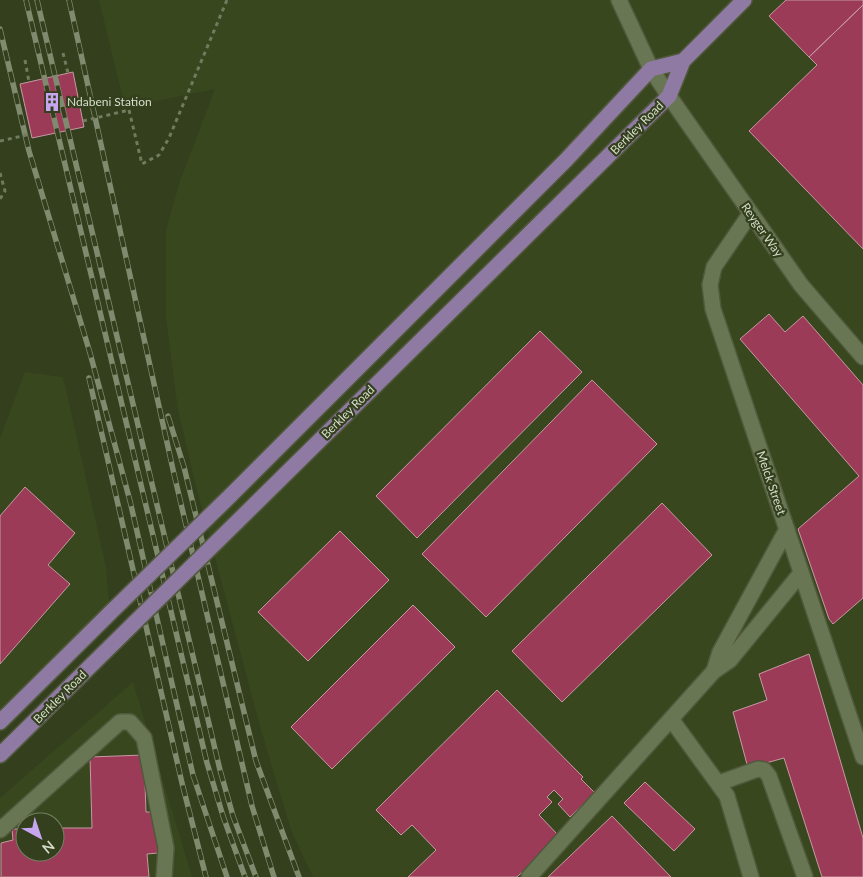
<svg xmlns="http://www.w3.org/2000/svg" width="863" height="877" viewBox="0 0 863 877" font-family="Lato,sans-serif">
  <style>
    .built { fill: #39471e; fill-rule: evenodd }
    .building { fill: #9b3b58; stroke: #c699a3 }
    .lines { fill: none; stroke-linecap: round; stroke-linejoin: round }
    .minor-casing { stroke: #50593c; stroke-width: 18 }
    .major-casing { stroke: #50593c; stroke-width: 18 }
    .path { stroke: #717b5f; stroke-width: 3; stroke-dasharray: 4 4; stroke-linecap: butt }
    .minor { stroke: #697653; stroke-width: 15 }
    .major { stroke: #8f7aa3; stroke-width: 15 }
    .rail-casing { stroke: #808a6f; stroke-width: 5.5 }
    .rail { stroke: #333f1d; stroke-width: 4; stroke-dasharray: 11; stroke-linecap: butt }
    .major-bridge-casing { stroke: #50593c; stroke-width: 18; stroke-linecap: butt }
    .path-bridge { stroke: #717b5f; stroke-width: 3; stroke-dasharray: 4 4; stroke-linecap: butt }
    .major-bridge { stroke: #8f7aa3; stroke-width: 15 }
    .labels { text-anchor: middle; stroke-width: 4.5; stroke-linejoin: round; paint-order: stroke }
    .poi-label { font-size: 12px; fill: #d7decb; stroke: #333f1d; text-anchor: start }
    .street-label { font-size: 12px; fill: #d7decb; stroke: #333f1d }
  </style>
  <rect width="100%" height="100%" fill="#333f1d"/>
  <path class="built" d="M99 0H863V877H313L291 830 261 730 197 490 178 410 166 318V230L180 181 215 89 125 107Z
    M25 372 62 377 64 381 106 567 110 613 0 722V438Z
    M133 682 192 877H0V798ZM25 822H55V852H25Z"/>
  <path class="building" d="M786 0H863V5L809 57 769 16Z
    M863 5V249L749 131 817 65 809 57Z
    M73 72 84 127 32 138 20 84Z
    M769 314 785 332 803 316 863 385V598L833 624 829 619 798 529 859 476 740 339Z
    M540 331 582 372 417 538 376 496Z
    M592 380 657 444 486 617 422 554Z
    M25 487 75 533 48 565 70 584 0 664V516Z
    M662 503 712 555 562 702 512 651Z
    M340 531 389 580 308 661 258 612Z
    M413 605 455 647 332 769 291 727Z
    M809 654 863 838V877H822L784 758 748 768 733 712 767 700 759 674Z
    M497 690 583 777 581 779 595 793 570 817 558 804 563 799 554 790 547 797 552 802 539 815 559 836 517 877H408L436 850 412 825 401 835 376 810Z
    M144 755 146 812H158V853L147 854 149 877H1V843L13 840 12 829H25V852H55V828H92L90 757Z
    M645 782 695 829 674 851 624 803Z
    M612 816 671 877H548Z"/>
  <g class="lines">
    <g class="minor-casing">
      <path id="minor" d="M619 0 651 69 669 96 801 285 863 357
        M750 214 714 267 710 285 713 309 863 757
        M714 671 720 652 787 529
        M671 719 727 796 751 877
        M719 783 758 769 764 770 769 776 805 877
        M0 830 120 722H130L144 738 166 848 164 877
        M529 877 714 671 730 660 801 573"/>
    </g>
    <g class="major-casing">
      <path id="major" d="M230 496 566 160 651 69 683 61
        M246 513 669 96 683 61 744 0
        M0 722 110 613
        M0 755 123 634"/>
    </g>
    <path class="path" d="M63 53 68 73
      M25 60 29 82
      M129 110 142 164 159 155 169 138 227 0
      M0 173 5 191 0 199"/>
    <use href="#minor" class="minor"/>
    <use href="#major" class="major"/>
    <g class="rail-casing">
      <path id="rail" d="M26 0 207 763 223 816 245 877
        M37 0 220 770 233 816 256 877
        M69 0 174 474 252 806 274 877
        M0 29 29 151 90 353 130 501 193 775 227 877
        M89 378 182 783 206 877
        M168 416 184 467 256 761 299 877"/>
    </g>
    <use href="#rail" class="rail"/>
    <g class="major-bridge-casing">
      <path id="major-bridge" d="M110 613 230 496
        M123 634 246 513"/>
    </g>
    <path class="path-bridge" d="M83 121 129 110
      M0 141 31 134"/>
    <use href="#major-bridge" class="major-bridge"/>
  </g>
  <defs>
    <g id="building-bare" transform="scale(1.5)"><path d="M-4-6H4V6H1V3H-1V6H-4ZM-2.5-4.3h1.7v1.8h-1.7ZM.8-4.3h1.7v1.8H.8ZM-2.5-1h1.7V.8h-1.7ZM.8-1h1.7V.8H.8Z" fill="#c7a6ef" stroke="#333f1d" stroke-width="2.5" paint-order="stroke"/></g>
  </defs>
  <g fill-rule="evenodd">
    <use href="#building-bare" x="52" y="102"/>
  </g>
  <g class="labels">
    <g class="poi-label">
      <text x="67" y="106">Ndabeni Station</text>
    </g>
    <g class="street-label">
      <text transform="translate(637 128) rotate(-45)" y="4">Berkley Road</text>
      <text transform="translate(762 230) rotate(55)" y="4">Reyger Way</text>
      <text transform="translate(348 412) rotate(-45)" y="4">Berkley Road</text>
      <text transform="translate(771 483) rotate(71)" y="4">Melck Street</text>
      <text transform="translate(60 697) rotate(-45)" y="4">Berkley Road</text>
    </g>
  </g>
  <g transform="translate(40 837) rotate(140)"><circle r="24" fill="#333f1d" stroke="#757f63"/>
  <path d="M0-4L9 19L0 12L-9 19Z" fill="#c7a6ef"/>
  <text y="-8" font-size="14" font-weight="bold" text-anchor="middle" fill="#d7decb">N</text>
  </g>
</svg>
